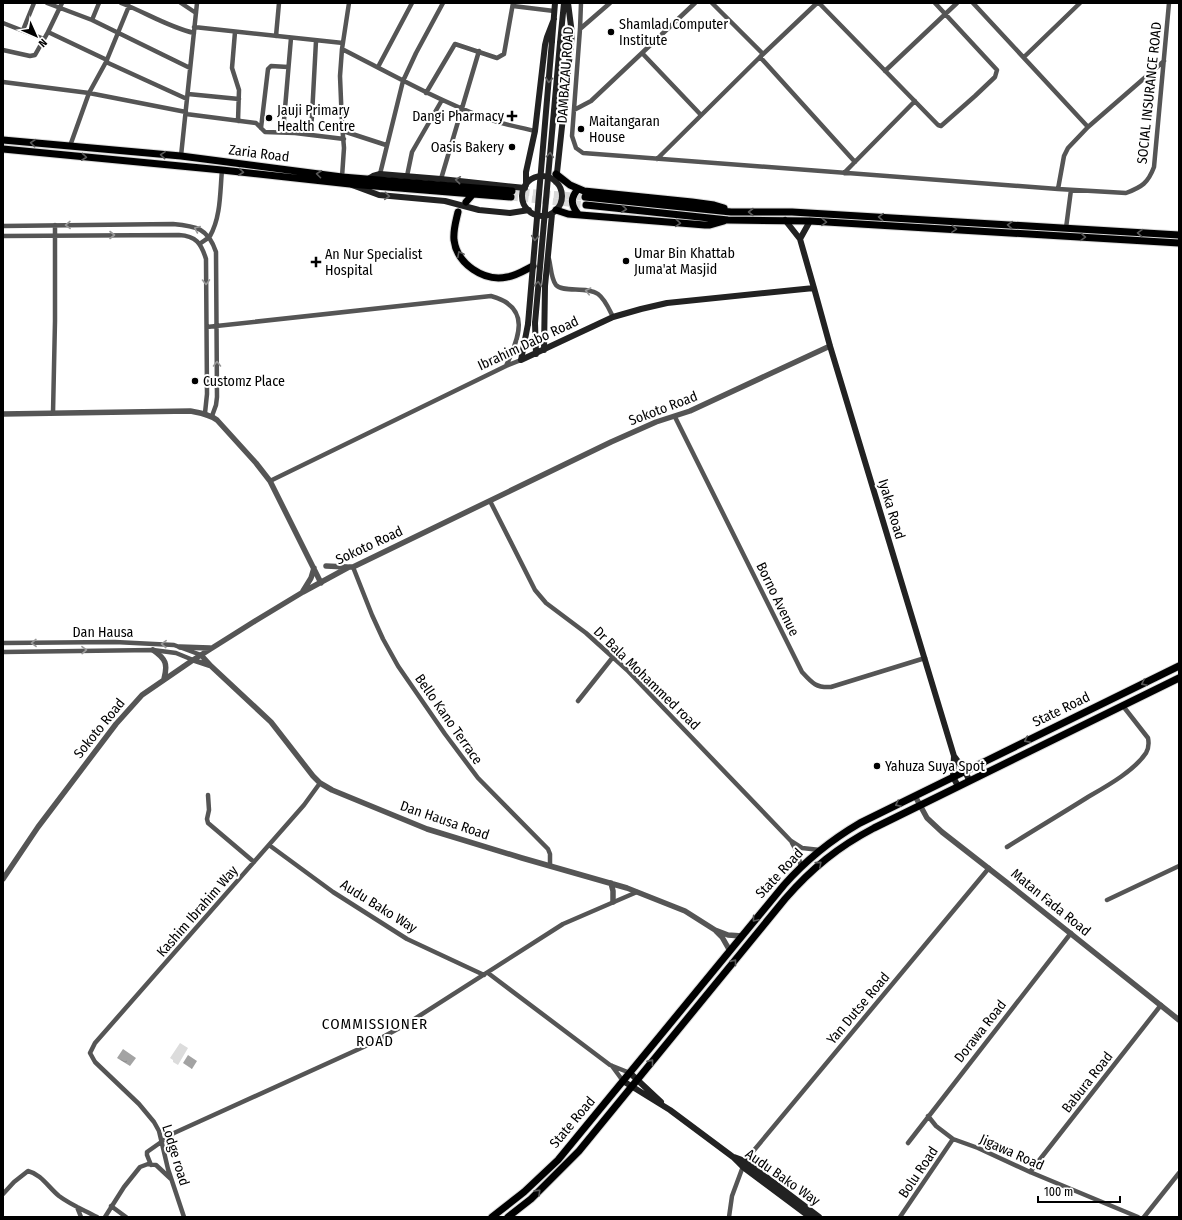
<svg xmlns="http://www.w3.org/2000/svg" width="1182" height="1220" viewBox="0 0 1182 1220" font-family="'Fira Sans Condensed',sans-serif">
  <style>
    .park { fill: #dcdcdc }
    .water { fill: url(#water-ripples) }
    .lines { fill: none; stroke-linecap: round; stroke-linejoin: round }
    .trunk-tunnel { stroke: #d9d9d9; stroke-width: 7; stroke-dasharray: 7 3.5; stroke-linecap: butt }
    .primary-casing { stroke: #dbdbdb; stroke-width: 9 }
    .trunk-casing { stroke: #dbdbdb; stroke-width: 9 }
    .minor { stroke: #555; stroke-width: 4.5 }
    .tertiary { stroke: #555; stroke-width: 5.5 }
    .secondary { stroke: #222; stroke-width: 6 }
    .primary { stroke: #000; stroke-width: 7 }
    .trunk { stroke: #000; stroke-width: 7 }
    .secondary-bridge { stroke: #222; stroke-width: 6 }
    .oneway { stroke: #646464 }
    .oneway2 { stroke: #595959 }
    .oneway3 { stroke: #999 }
    .poi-dot { fill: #000; stroke: #fff; stroke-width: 1.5 }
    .labels { text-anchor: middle; stroke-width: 4; stroke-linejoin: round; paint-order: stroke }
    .poi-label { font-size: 14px; fill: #000; stroke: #fff; text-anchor: start }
    .street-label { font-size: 14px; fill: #000; stroke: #fff }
    .neighbourhood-label { font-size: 15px; letter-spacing: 1px; fill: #000; stroke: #fff }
  </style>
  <defs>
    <pattern id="water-ripples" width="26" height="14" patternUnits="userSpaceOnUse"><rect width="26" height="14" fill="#a3a3a3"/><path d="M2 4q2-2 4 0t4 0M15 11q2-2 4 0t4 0" fill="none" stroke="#8b8b8b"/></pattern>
  </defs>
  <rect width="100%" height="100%" fill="#fff"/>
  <path class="park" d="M180 1043 188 1048 178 1065 173 1062V1060L170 1058Z"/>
  <path class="water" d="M123 1049 136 1058 130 1066 117 1058Z
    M188 1055 197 1061 192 1069 183 1063Z"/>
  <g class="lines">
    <path class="trunk-tunnel" d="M512 191 585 197
      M511 197 586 205"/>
    <g class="primary-casing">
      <path id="primary" d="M492 1217 524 1192 558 1160 784 885C806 860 831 840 860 823L1179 666
        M508 1217 531 1199 579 1151 785 899C812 868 838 847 874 828L1179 678"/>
    </g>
    <g class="trunk-casing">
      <path id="trunk" d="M3 140 181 156 342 177 512 191
        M3 149 222 170 350 184 511 197
        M556 174 570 185 584 191 692 202 714 205 724 208
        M585 197 731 212H792L1179 235
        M466 202 473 194
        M586 205 728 220 810 221 1179 243
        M556 210 568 214 705 225H710L724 221
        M458 212C456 221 453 230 454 240 457 264 484 282 507 277 516 276 525 270 533 266
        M578 214C571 205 570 198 578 189"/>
    </g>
    <path class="minor" d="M47 3 92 20 190 68
      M121 3C145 12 168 27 194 33
      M181 3 196 13
      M581 3 580 29 572 136 576 148 583 153 1058 189 1126 193C1142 187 1148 183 1154 167L1169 3
      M712 3 763 54
      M819 3 938 125 941 126 975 96 995 77 997 70 935 3
      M973 3 1088 127
      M513 6 554 11
      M92 20 99 3
      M3 23 44 39
      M194 27 343 43
      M580 29 610 3
      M23 30 34 3
      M48 32 107 60
      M235 32 232 68 239 90 238 121
      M276 36 279 3
      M342 49C389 73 435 99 485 118 501 124 519 127 535 131
      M3 50 30 56 35 55 48 32 62 3
      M642 53 701 115
      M760 57 855 162
      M1024 57 1080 3
      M106 62 187 99
      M378 67 412 3
      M885 71 957 3
      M3 82 89 93 186 112
      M426 93 455 44 497 58 504 54 513 3
      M188 94 239 99
      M574 110 591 101 695 3
      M186 114 256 123 265 132 295 133 344 139
      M261 128 268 69 271 66 288 67
      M343 131 386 145
      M283 132 291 38
      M311 134 316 41
      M70 146 89 93 106 62 129 6
      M181 156 197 3
      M657 159 760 57 817 3
      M844 173 915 101
      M380 174 403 81 416 53 443 3
      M407 176 412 152 442 100
      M342 177 344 148 342 124 340 76 342 49 349 3
      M441 179 479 51
      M1058 189 1064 156 1068 148 1088 127 1164 61
      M3 226 173 224C196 226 208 228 216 252L217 397 216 405 212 416
      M1066 228 1071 190
      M3 236 179 235C196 236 201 243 206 259L207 394 205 413
      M200 244C203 241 208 239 210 236 221 217 220 191 222 170
      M549 259C551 267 551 279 556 285 563 293 587 286 598 294 605 299 609 309 613 317
      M207 327 491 296C532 307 519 338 506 366
      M53 413 55 321V225
      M675 417 802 672C812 683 816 688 831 687L925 658
      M270 481 506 366 521 360
      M490 501 535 590 546 603 586 633 627 670 791 841 802 848 820 850
      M353 567 372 615 383 639 398 666 445 734 478 778 548 849 550 854V866
      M3 643 115 642 174 645 201 655
      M3 652 153 650 176 653 193 660
      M578 701 613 657
      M208 795 209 810 207 819 208 823 254 862
      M792 843 798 854 801 867
      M269 845 333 892 407 939 484 975
      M1007 847C1034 830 1061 814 1088 797 1107 786 1134 771 1146 753 1149 748 1149 743 1148 738L1123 706
      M1107 900 1179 866
      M488 973 610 1065 630 1073
      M612 1066 623 1081
      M928 1116 936 1126 953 1139 978 1148 1030 1172 1138 1217
      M908 1143 1071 933
      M151 1165 147 1155V1152L174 1133 370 1044 405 1025 563 924 637 892
      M1030 1172 1161 1005
      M3 1194 14 1182 28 1171C41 1174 49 1188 59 1196 71 1205 84 1210 97 1217
      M111 1206 126 1217
      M77 1207 81 1217
      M105 1217 124 1187 140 1167 148 1164 156 1165 171 1179
      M184 1217 168 1169 159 1131 154 1122 139 1104 95 1062 90 1053 95 1043 304 805 320 783
      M729 1217 732 1196 745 1161 989 868
      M900 1217 953 1139
      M1144 1217 1179 1173"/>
    <path class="tertiary" d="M3 414 190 411C200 413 209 414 217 420L256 463 270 481 321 583
      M326 566 347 567
      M303 591 311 578 314 568
      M180 647 210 648
      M153 650C166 659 168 664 164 679
      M201 655 211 666 271 722 313 776 320 783 332 790 427 829 522 858 627 888 685 911 715 930 728 935 742 936
      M193 660 211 666
      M915 796 927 818 942 832 1006 882 1179 1020
      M3 879 38 827 116 724 142 695 193 660 255 621 303 592 349 567H353L611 442 656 422 690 411 830 346
      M611 883 613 891V902
      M716 931 722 937 730 951"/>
    <path class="secondary" d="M552 41 555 3
      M560 43 564 3
      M522 196a20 20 0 1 1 40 0a20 20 0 1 1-40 0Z
      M368 179 373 176 380 174 441 179 525 188
      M556 182 572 34 568 3
      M352 185 379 195 445 201 479 210 510 213 529 210
      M526 185V172L535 131 545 45 547 37 554 19
      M785 220 800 239 814 288 830 346 954 756 953 777 958 786
      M800 239 810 221
      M535 323 536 354
      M544 350 545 286 552 214
      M521 360 613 317 641 309 667 303 814 288
      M521 360 528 324
      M954 756 965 771 969 780
      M630 1073 661 1102
      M623 1081 670 1110 733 1157 743 1167 810 1217
      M734 1157 745 1161 819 1217"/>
    <use href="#primary" class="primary"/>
    <use href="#trunk" class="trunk"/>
    <path class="secondary-bridge" d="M535 323 560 43
      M528 324 552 41"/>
  </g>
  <defs><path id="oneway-chevron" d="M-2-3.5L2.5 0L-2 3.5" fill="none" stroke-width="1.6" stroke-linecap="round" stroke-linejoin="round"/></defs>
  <g class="oneway">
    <use href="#oneway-chevron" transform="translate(549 80) rotate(95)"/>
    <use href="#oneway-chevron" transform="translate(550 155) rotate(-85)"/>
    <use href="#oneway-chevron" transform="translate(458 180) rotate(-174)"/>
    <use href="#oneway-chevron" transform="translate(387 196) rotate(5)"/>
    <use href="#oneway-chevron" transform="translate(535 238) rotate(95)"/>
    <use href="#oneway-chevron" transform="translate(538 284) rotate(-85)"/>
  </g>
  <g class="oneway2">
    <use href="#oneway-chevron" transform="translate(33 143) rotate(-175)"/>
    <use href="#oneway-chevron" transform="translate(163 155) rotate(-175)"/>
    <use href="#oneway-chevron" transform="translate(84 157) rotate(6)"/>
    <use href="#oneway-chevron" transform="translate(241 172) rotate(6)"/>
    <use href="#oneway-chevron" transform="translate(319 174) rotate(-173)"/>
    <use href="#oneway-chevron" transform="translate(624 209) rotate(6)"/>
    <use href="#oneway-chevron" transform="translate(751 212) rotate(-180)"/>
    <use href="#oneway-chevron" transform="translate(881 217) rotate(-177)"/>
    <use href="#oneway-chevron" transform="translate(824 222) rotate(3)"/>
    <use href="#oneway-chevron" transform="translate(678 223) rotate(5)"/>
    <use href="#oneway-chevron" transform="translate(1010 225) rotate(-176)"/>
    <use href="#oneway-chevron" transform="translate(954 229) rotate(3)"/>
    <use href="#oneway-chevron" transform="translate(1140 233) rotate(-176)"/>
    <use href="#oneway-chevron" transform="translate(1083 237) rotate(4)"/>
    <use href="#oneway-chevron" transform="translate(460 254) rotate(-118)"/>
    <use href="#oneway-chevron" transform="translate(1144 683) rotate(154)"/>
    <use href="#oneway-chevron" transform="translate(1027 740) rotate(154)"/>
    <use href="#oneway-chevron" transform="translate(898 804) rotate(153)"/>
    <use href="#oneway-chevron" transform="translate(819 864) rotate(-41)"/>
    <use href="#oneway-chevron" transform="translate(755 919) rotate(130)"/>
    <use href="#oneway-chevron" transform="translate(734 962) rotate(-51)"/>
    <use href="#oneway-chevron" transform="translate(651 1062) rotate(-51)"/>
    <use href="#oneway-chevron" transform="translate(538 1192) rotate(-44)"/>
  </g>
  <g class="oneway3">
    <use href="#oneway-chevron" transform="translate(68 225) rotate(179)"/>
    <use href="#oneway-chevron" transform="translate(197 229) rotate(-157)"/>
    <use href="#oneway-chevron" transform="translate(112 235)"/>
    <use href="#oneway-chevron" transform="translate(206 282) rotate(89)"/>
    <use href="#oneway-chevron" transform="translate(588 291) rotate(-167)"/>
    <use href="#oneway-chevron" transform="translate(217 364) rotate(-90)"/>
    <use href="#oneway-chevron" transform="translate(34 643) rotate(179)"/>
    <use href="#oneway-chevron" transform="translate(164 644) rotate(-177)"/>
    <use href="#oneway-chevron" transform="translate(84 650) rotate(-1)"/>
  </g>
  <g class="poi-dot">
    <circle cx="611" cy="32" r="4"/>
    <path d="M510 110h4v4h4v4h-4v4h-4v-4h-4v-4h4z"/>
    <circle cx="269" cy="118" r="4"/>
    <circle cx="581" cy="129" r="4"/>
    <circle cx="512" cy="147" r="4"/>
    <circle cx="626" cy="261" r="4"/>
    <path d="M314 256h4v4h4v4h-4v4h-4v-4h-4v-4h4z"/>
    <circle cx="195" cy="381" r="4"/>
    <circle cx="877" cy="766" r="4"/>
  </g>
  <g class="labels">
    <g class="poi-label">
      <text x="619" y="29">Shamlad Computer<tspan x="619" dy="16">Institute</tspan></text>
      <text x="277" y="115">Jauji Primary<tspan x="277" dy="16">Health Centre</tspan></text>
      <text x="504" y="121" text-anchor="end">Dangi Pharmacy</text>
      <text x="589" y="126">Maitangaran<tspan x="589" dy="16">House</tspan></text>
      <text x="504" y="152" text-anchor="end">Oasis Bakery</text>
      <text x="634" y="258">Umar Bin Khattab<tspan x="634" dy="16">Juma'at Masjid</tspan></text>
      <text x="325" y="259">An Nur Specialist<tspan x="325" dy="16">Hospital</tspan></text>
      <text x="203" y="386">Customz Place</text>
      <text x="885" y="771">Yahuza Suya Spot</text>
    </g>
    <g class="street-label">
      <text transform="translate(565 75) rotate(-86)" y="5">DAMBAZAU ROAD</text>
      <text transform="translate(1149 93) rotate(-84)" y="5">SOCIAL INSURANCE ROAD</text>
      <text transform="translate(259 153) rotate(7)" y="5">Zaria Road</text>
      <text transform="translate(528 343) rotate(-25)" y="5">Ibrahim Dabo Road</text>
      <text transform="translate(663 408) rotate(-21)" y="5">Sokoto Road</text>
      <text transform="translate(892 509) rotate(73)" y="5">Iyaka Road</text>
      <text transform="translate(369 545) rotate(-25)" y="5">Sokoto Road</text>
      <text transform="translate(778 599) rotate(64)" y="5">Borno Avenue</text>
      <text x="103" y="637">Dan Hausa</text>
      <text transform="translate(647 678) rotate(44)" y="5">Dr Bala Mohammed road</text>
      <text transform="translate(1061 709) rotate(-26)" y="5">State Road</text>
      <text transform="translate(449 719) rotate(55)" y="5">Bello Kano Terrace</text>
      <text transform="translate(99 728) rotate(-51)" y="5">Sokoto Road</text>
      <text transform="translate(445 820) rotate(19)" y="5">Dan Hausa Road</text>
      <text transform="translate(779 873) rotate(-47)" y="5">State Road</text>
      <text transform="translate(1051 902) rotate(39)" y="5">Matan Fada Road</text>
      <text transform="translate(379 906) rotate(32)" y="5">Audu Bako Way</text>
      <text transform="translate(197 911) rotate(-49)" y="5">Kashim Ibrahim Way</text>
      <text transform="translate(858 1008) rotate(-50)" y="5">Yan Dutse Road</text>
      <text transform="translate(980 1031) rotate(-52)" y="5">Dorawa Road</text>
      <text transform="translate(1087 1082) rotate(-52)" y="5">Babura Road</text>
      <text transform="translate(572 1122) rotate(-50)" y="5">State Road</text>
      <text transform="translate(1012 1152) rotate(24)" y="5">Jigawa Road</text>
      <text transform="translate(176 1155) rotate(73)" y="5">Lodge road</text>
      <text transform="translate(918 1172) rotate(-56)" y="5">Bolu Road</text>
      <text transform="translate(783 1177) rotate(35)" y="5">Audu Bako Way</text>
    </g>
    <g class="neighbourhood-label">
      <text x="375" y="1029">COMMISSIONER<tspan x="375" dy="17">ROAD</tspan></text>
    </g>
  </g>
  <rect width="1182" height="1220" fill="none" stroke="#000000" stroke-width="8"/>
  <g transform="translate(36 36) rotate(135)" stroke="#ffffff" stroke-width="3" paint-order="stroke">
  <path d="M0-3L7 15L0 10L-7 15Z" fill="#000000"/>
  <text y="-6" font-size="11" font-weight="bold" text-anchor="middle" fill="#000000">N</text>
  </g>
  <path d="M1038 1196v6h82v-6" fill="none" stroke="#000000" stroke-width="2"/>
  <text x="1044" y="1196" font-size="12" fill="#000000" stroke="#ffffff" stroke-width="3" paint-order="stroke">100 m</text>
</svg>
